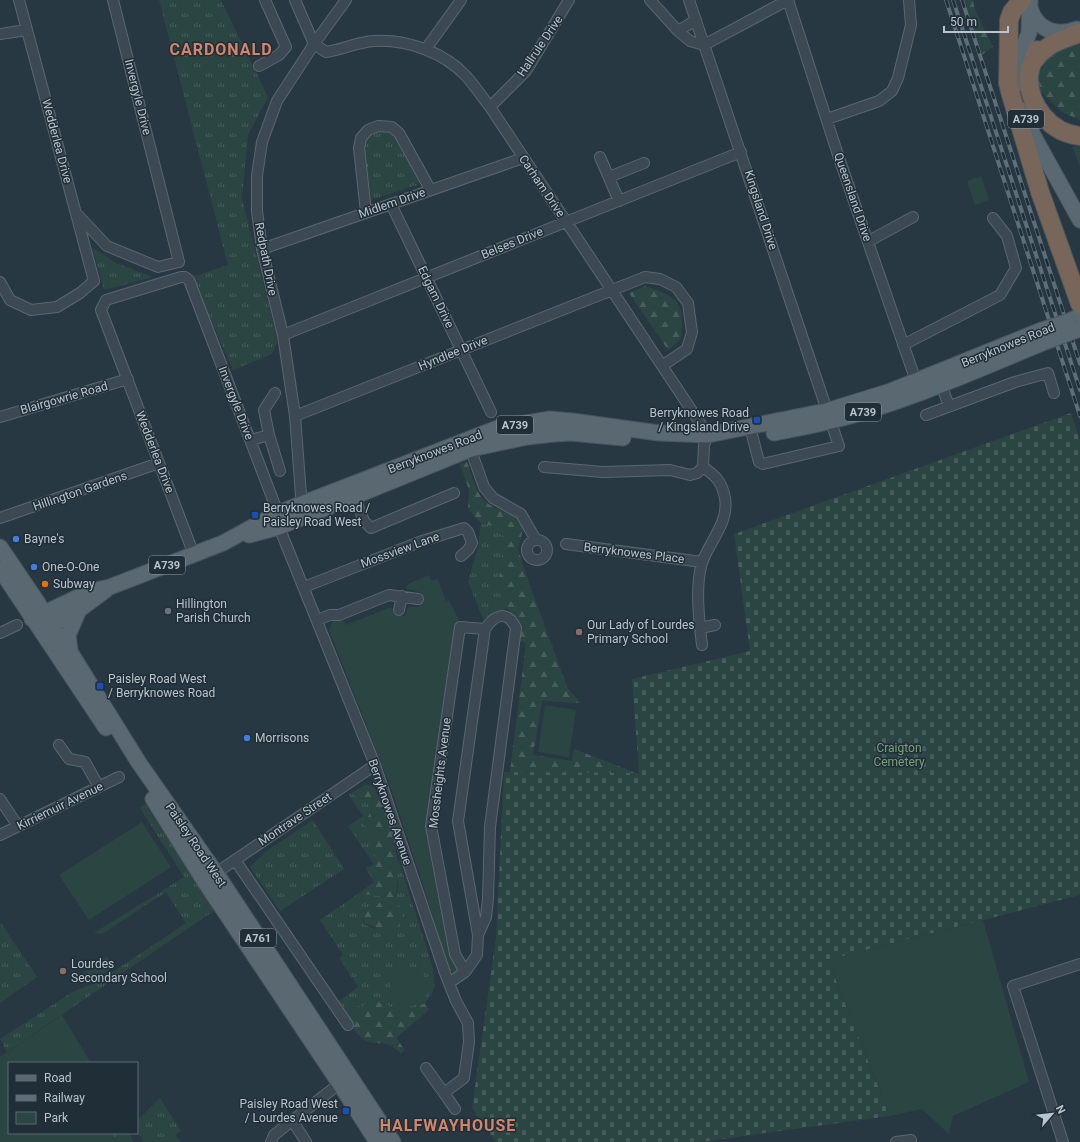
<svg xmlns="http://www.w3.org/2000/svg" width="1080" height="1142" viewBox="0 0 1080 1142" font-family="Roboto,sans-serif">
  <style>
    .grass { fill: url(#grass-tufts) }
    .forest { fill: url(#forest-firs) }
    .cemetery { fill: url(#cemetery-stones) }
    .green { fill: #2b4542 }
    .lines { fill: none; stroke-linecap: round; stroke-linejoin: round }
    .street-casing { stroke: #5a676f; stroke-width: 12 }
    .primary-casing { stroke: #49555e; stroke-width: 17 }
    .highway-casing { stroke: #46545c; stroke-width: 20 }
    .street { stroke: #3c4952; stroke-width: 10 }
    .primary { stroke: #5a6871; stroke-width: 15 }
    .highway { stroke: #776659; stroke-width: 18 }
    .rail-casing { stroke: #5e6e78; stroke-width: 4 }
    .rail { stroke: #202e37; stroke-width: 2.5; stroke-dasharray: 8; stroke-linecap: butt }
    .primary-bridge-casing { stroke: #49555e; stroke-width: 17; stroke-linecap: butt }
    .primary-bridge { stroke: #5a6871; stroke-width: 15 }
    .transit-dot { fill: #1a4fb4; stroke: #202e37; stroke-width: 1.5 }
    .shop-dot { fill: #3f7fe0; stroke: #202e37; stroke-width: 1.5 }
    .food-dot { fill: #e8710a; stroke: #202e37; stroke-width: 1.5 }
    .worship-dot { fill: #6b7280; stroke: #202e37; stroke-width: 1.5 }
    .education-dot { fill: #8d6e63; stroke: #202e37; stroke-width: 1.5 }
    .labels { text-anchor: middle; stroke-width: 3; stroke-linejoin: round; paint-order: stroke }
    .shield { fill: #202e37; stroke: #8b979f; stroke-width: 1 }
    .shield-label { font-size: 11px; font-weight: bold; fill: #b9c4cc }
    .street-label { font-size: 12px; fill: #b9c4cc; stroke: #202e37 }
    .poi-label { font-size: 12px; fill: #b9c4cc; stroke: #202e37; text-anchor: start }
    .park-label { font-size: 12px; fill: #78a179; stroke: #202e37 }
    .district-label { font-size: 16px; font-weight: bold; letter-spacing: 1px; fill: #d3856c; stroke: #202e37 }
  </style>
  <defs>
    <pattern id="grass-tufts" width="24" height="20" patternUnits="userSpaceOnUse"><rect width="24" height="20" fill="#2b4542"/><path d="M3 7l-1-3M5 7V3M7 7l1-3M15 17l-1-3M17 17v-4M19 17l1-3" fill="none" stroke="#485e5c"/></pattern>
    <pattern id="forest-firs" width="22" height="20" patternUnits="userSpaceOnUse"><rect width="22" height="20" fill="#2b4542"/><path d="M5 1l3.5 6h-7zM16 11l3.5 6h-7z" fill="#485e5c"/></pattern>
    <pattern id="cemetery-stones" width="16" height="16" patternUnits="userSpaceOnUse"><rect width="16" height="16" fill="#2b4542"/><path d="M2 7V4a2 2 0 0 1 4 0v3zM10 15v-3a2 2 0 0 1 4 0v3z" fill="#485e5c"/></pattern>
  </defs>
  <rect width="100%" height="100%" fill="#283842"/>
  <path class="grass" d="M159 0H221L268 97 248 135 242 198 278 341 272 354 233 370 192 277 228 265Z
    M379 131H388L395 135 420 181 417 185 371 200 364 146 368 138Z
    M92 247 116 263 153 277 104 290Z
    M481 523 502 528V563L499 581 507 608 483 619 468 582 478 548Z
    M351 793 370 803 372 809 364 824C376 834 376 849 374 864L348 826 363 816 349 795Z
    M145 804 215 910 7 1052 0 1039 74 991 98 982 186 923 166 892 102 934 94 933 184 877 140 808Z
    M313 820 344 869 280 911 250 867 265 852Z
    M398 858 432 965C439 995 431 1001 404 1014L372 998 363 1006 341 1009 336 1003 358 987 339 958 343 955 320 920 358 894 385 896 377 906 361 914 364 924 374 929 403 913 394 899 398 888Z
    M1 923 37 977 0 1003V924Z
    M107 957 114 967 96 978 74 984 72 980Z
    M160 1098 181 1131 175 1135 181 1142H144L140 1136 137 1121Z
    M112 1133H130L133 1142H114Z"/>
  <path class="forest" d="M964 0H973L975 10 993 47 982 55Z
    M1080 41V120L1062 112 1039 90V75L1054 47Z
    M1080 146V166L1072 147Z
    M645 286C679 298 685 301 681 339L668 350 629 293Z
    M467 462C472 474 475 493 486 502 501 514 512 508 523 529L518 549 530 586 568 689 581 703 542 701 533 755 572 761 574 749 639 774 510 772 526 643 519 641 520 625 517 618 507 608 499 581 502 563V529L481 523 468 509 469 490 460 464Z
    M365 785H372L375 789C389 819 406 866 394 898L403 913 397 934 365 924 361 914 377 906 384 896 358 894 374 882 366 868 374 864C376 849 376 834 364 825L372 809 370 803 351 793Z
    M372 998 404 1014 425 1003 429 1010 396 1038 405 1050 401 1054C384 1035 378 1050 362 1038 353 1032 347 1018 341 1009L363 1006Z"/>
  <path class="cemetery" d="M1071 413 1080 440V895L828 960 890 1116 701 1142H496L472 1108 496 938 504 772 639 773 632 679 750 651 734 534Z"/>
  <path class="green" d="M981 176 989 200 975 205 967 181Z
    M429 575 432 581 438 579 446 601 449 600 463 629 434 826 459 972 454 973 448 970 443 958 441 944 426 894 392 791 329 630 332 622 343 619 346 625 391 607 394 614 405 616 408 607H419L422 593 405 588 410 583Z
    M545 705 576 710 569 757 538 752Z
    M142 822 171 867 89 920 59 875Z
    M983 920 1029 1082 953 1116 949 1134 922 1109 890 1116 828 960Z
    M415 967C436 982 429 1011 401 1006 386 998 388 980 400 970Z
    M62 1015 91 1063H9V1133H112L114 1142H0V1057Z"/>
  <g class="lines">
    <g class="street-casing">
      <path id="street" d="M295 0 314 44 326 52C342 50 357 42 374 41 406 39 444 52 466 76 475 86 482 97 490 107L708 435 704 445 703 467 697 473 690 475 670 470 603 472 544 467
        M650 0 678 31 690 41 704 45 788 0
        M689 0 839 446 763 464 759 462 750 427
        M788 0 838 155 918 387
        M678 31 696 20
        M0 34 27 30
        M426 49 461 0
        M259 66 279 55 286 47 265 0
        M490 107 526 71 569 0
        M827 119 879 101 892 91 898 78 911 25 909 0
        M600 157 619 201
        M609 177 644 163
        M391 204 491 412
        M366 212 359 148 361 138 368 130 378 126 392 127 399 133 430 189
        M77 214 107 246 158 267 179 262 113 0
        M869 241 913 217
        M262 249 523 158
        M0 282 10 300 31 310 57 307 80 293 94 281 19 0
        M283 335 741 152
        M903 345 1000 295 1016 268 1007 236 993 218
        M939 379 949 406
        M926 415 1015 382 1048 373 1054 393
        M295 416 645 277 660 279 676 287 688 303 692 332 687 349 662 366
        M0 417 128 379
        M269 435 280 471
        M251 440 269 435 264 410 275 393
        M469 445 484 487 493 498 521 514 536 540
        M354 496 364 521 371 528 454 493
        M302 508 295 416 283 335 262 249 257 211V176L262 142 277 101 314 44 346 0
        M0 518 159 463
        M527 550a10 10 0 1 1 20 0a10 10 0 1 1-20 0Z
        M566 544 702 562
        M194 555 101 310 106 300 181 277H185L189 280 278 513 279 527 375 765 445 973 456 1001 468 1023 469 1042 464 1078 444 1093 426 1068
        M304 587 422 541 464 528 468 532 472 543 468 550 461 556
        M399 610 402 596
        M317 620 330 615H339L389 595 418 599
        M700 628 715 625
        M0 633 17 625
        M702 645C699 620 695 586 702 563 710 540 729 523 725 498 722 482 716 476 703 467
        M59 745 69 759 85 762 99 787
        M0 799 18 826
        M0 835 119 777
        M235 860 348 1025
        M216 873 375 765
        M465 972 455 954 431 826 460 627 485 629
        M449 983 465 972 477 955 478 935 458 821 485 629C495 614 507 610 516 628L490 827 488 899 486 917 478 935
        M444 1093 455 1109
        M292 1120 306 1142
        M271 1142 274 1135 344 1080
        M896 1142 911 1140
        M1063 1142 1013 986 1080 964"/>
    </g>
    <g class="primary-casing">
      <path id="primary" d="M1030 8C1037 30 1056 37 1077 29
        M1017 84 1018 61 1029 33 1030 0
        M1022 110 1033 135 1080 220
        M1069 321 1080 316
        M774 433C793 429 812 426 831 421 904 403 975 371 1045 342
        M249 535 279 527 471 449 527 437 554 434 571 433 623 438
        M0 547 38 603 50 625 72 655 139 763 216 873 393 1142
        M0 569 106 728
        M32 619 91 591 110 587 223 543 278 513 498 428 549 419 572 421 659 433 708 435 826 411 891 391 1042 330
        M42 630 79 610 106 590
        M70 650 68 635 79 610
        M153 799 205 882 340 1084 377 1142"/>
    </g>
    <g class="highway-casing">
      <path id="highway" d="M1022 0 1012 12 1009 20 1008 83 1011 95 1040 192 1080 304
        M1037 50C1034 58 1030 67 1029 76 1028 106 1051 133 1080 136
        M1033 62C1047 43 1059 41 1080 33"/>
    </g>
    <use href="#street" class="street"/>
    <use href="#primary" class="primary"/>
    <use href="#highway" class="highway"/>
    <g class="rail-casing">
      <path id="rail" d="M946 0 1080 416
        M953 0 1080 390
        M962 0 1080 364"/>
    </g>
    <use href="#rail" class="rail"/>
    <g class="primary-bridge-casing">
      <path id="primary-bridge" d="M1042 330 1069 321
        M1045 342 1080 329"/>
    </g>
    <use href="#primary-bridge" class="primary-bridge"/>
  </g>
  <g class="transit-dot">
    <rect x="753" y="416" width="8" height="8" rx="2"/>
    <rect x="251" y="511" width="8" height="8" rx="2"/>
    <rect x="96" y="682" width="8" height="8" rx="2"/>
    <rect x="342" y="1107" width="8" height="8" rx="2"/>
  </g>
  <g class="shop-dot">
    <circle cx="16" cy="539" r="4"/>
    <circle cx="34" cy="567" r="4"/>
    <circle cx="247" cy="738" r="4"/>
  </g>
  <circle class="food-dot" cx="45" cy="584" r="4"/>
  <circle class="worship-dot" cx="168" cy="611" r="4"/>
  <g class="education-dot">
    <circle cx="579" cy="632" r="4"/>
    <circle cx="63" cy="971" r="4"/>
  </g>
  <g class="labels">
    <g class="shield">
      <rect x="1008" y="110" width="36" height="18" rx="3"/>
      <rect x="845" y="403" width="36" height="18" rx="3"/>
      <rect x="497" y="416" width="36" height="18" rx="3"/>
      <rect x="149" y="556" width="36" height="18" rx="3"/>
      <rect x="240" y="929" width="36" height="18" rx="3"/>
    </g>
    <g class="shield-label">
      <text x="1026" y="123">A739</text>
      <text x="863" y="416">A739</text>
      <text x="515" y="429">A739</text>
      <text x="167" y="569">A739</text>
      <text x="258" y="942">A761</text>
    </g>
    <g class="street-label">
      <text transform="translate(540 46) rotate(-56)" y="4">Hallrule Drive</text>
      <text transform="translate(138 97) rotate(76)" y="4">Invergyle Drive</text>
      <text transform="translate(57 141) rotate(75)" y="4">Wedderlea Drive</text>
      <text transform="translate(542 186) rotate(56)" y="4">Carham Drive</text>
      <text transform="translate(853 197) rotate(71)" y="4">Queensland Drive</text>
      <text transform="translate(392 203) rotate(-19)" y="4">Midlem Drive</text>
      <text transform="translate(761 210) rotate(72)" y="4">Kingsland Drive</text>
      <text transform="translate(512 243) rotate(-22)" y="4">Belses Drive</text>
      <text transform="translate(266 259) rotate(79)" y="4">Redpath Drive</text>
      <text transform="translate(436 297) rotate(64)" y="4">Edgam Drive</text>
      <text transform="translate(1008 345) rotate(-22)" y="4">Berryknowes Road</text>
      <text transform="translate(453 353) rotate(-22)" y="4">Hyndlee Drive</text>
      <text transform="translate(64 398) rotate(-16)" y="4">Blairgowrie Road</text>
      <text transform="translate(236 403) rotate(69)" y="4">Invergyle Drive</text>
      <text transform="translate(155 452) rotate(69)" y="4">Wedderlea Drive</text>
      <text transform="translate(435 452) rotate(-21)" y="4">Berryknowes Road</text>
      <text transform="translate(80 491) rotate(-19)" y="4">Hillington Gardens</text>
      <text transform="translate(400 550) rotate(-20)" y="4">Mossview Lane</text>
      <text transform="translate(634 553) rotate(7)" y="4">Berryknowes Place</text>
      <text transform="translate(440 773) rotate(-83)" y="4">Mossheights Avenue</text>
      <text transform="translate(60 806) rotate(-26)" y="4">Kirriemuir Avenue</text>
      <text transform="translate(390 812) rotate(71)" y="4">Berryknowes Avenue</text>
      <text transform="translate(295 819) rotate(-34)" y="4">Montrave Street</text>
      <text transform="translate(196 845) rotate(56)" y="4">Paisley Road West</text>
    </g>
    <g class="poi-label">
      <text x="749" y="417" text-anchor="end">Berryknowes Road<tspan x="749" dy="14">/ Kingsland Drive</tspan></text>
      <text x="263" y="512">Berryknowes Road /<tspan x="263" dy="14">Paisley Road West</tspan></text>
      <text x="24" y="543">Bayne's</text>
      <text x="42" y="571">One-O-One</text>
      <text x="53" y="588">Subway</text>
      <text x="176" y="608">Hillington<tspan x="176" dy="14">Parish Church</tspan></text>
      <text x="587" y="629">Our Lady of Lourdes<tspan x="587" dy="14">Primary School</tspan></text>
      <text x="108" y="683">Paisley Road West<tspan x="108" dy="14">/ Berryknowes Road</tspan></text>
      <text x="255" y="742">Morrisons</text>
      <text x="71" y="968">Lourdes<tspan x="71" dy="14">Secondary School</tspan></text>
      <text x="338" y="1108" text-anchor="end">Paisley Road West<tspan x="338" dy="14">/ Lourdes Avenue</tspan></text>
    </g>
    <g class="park-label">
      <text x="899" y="752">Craigton<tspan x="899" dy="14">Cemetery</tspan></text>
    </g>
    <g class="district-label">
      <text x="221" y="55">CARDONALD</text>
      <text x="448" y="1131">HALFWAYHOUSE</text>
    </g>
  </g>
  <rect x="8" y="1062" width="130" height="72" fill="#202e37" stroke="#5d6a73"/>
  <rect x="16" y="1075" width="20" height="6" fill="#5a6871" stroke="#5d6a73"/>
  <text x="44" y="1082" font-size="12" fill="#b9c4cc">Road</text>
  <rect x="16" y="1095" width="20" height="6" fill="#5e6e78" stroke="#5d6a73"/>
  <text x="44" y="1102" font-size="12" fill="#b9c4cc">Railway</text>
  <rect x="16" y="1112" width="20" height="12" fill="#2b4542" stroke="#5d6a73"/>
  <text x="44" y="1122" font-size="12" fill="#b9c4cc">Park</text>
  <g transform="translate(1052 1114) rotate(62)" stroke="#202e37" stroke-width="3" paint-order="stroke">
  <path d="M0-3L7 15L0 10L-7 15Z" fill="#b9c4cc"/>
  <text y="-6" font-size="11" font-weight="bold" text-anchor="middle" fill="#b9c4cc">N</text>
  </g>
  <path d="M944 26v6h64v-6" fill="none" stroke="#b9c4cc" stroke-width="2"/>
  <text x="950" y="26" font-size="12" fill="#b9c4cc" stroke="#202e37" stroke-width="3" paint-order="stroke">50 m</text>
</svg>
